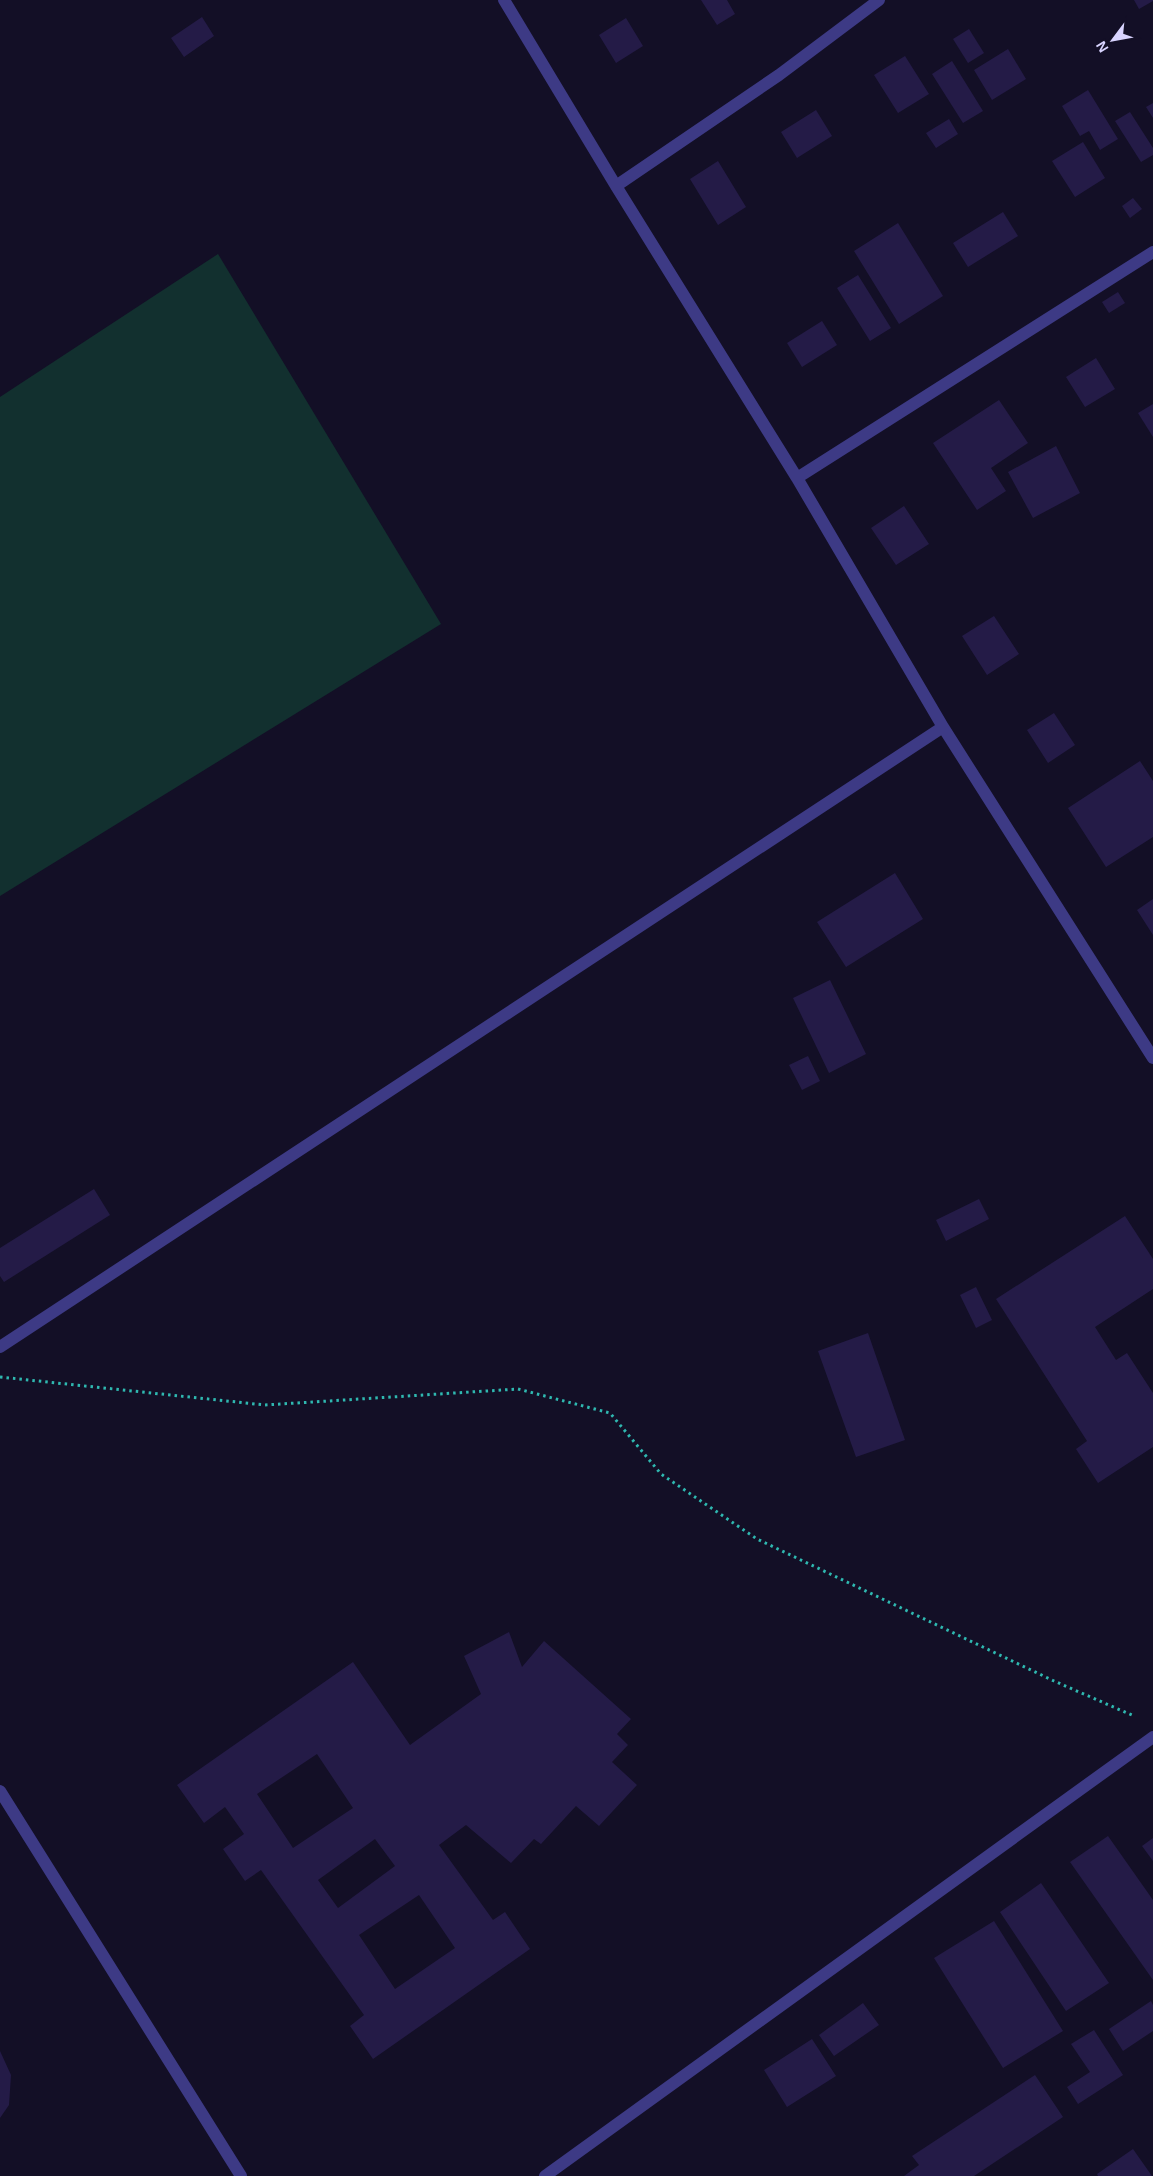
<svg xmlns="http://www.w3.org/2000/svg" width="1153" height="2176" viewBox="0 0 1153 2176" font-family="Arial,sans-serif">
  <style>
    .green { fill: #12302f }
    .building { fill: #241b47; fill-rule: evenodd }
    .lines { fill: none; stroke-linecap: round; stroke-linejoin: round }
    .path { stroke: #2fb8b0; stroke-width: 3; stroke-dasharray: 2.5 4; stroke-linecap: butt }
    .minor { stroke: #3d3a85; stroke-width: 12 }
  </style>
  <rect width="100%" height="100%" fill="#130f26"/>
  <path class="green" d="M218 254 441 624 0 896V397Z"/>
  <path class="building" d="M701 0H727L735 14 717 25Z
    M1134 0H1153V1L1139 9Z
    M202 17 214 36 184 57 171 38Z
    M626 18 643 46 616 63 599 35Z
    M969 29 984 53 968 63 953 39Z
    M1008 49 1026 79 992 100 974 70Z
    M905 56 929 94 898 113 874 75Z
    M952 61 983 111 963 123 932 74Z
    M1088 90 1118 139 1100 150 1089 131 1080 136 1062 106Z
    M1153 103V118L1146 107Z
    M816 110 832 136 797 158 781 132Z
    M1130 112 1153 148V155L1141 162 1115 121Z
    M949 119 958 134 936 148 926 133Z
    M1083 142 1105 178 1075 197 1052 161Z
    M718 161 746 207 718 225 690 179Z
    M1133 198 1142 209 1130 218 1122 206Z
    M1003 212 1018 236 968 267 953 243Z
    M898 223 943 296 899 324 854 251Z
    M858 275 891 328 870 341 837 288Z
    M1118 292 1125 303 1109 313 1102 302Z
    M822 321 837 345 802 367 787 343Z
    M1096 358 1115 389 1085 407 1066 377Z
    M999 400 1028 443 991 468 1006 491 977 510 933 443Z
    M1153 404V437L1138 413Z
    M1056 446 1080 493 1033 518 1008 472Z
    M904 506 929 544 896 565 871 528Z
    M994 616 1019 654 987 675 962 636Z
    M1054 713 1075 745 1048 763 1027 730Z
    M1140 761 1153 781V837L1106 867 1068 808Z
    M895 873 923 919 846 967 817 922Z
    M1153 899V935L1137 910Z
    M830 980 866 1054 829 1073 793 998Z
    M808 1056 820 1081 802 1090 789 1065Z
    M94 1189 110 1215 4 1282 0 1276V1248Z
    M979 1199 989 1219 946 1241 936 1220Z
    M1125 1216 1153 1259V1289L1095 1327 1116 1360 1127 1353 1153 1393V1447L1098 1483 1076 1449 1087 1441 996 1299Z
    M976 1287 992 1320 976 1328 960 1295Z
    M868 1333 905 1440 856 1457 818 1351Z
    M509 1632 522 1667 544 1641 631 1719 617 1734 628 1745 612 1762 637 1785 599 1826 576 1806 541 1844 534 1839 511 1863 466 1825 439 1845 493 1920 505 1912 530 1949 373 2059 350 2026 364 2015 261 1870 245 1881 223 1849 244 1834 225 1807 204 1823 177 1785 353 1662 410 1745 481 1694 464 1656ZM317 1754 353 1808 293 1848 257 1794ZM375 1839 395 1866 338 1908 318 1880ZM419 1895 455 1948 395 1989 359 1935Z
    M1108 1836 1153 1900V1980L1070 1862Z
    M1153 1838V1861L1142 1846Z
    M1041 1883 1109 1983 1066 2011 1000 1912Z
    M994 1921 1063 2031 1003 2068 934 1958Z
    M1151 2001 1153 2005V2031L1123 2051 1109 2029Z
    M863 2003 879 2025 834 2056 819 2035Z
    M1094 2030 1123 2075 1078 2104 1067 2087 1090 2072 1071 2044Z
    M812 2039 836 2076 787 2107 764 2070Z
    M0 2051 11 2075 9 2105 0 2118Z
    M1035 2075 1063 2117 974 2176H904L919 2165 912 2156Z
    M1133 2149 1152 2176H1098L1097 2174Z"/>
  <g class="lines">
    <path class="path" d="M0 1377 265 1405 518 1389 610 1413 661 1474 757 1539 1054 1681 1134 1716"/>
    <path class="minor" d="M504 0 616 186 797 478 943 727 1153 1058
      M616 186 779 75 879 0
      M797 478 1153 252
      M0 1347 943 727
      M0 1791 241 2176
      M545 2176 1153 1737"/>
  </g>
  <g transform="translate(1113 40) rotate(238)" stroke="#130f26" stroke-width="4" paint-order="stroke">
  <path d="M0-4L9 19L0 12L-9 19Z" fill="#d9d4ff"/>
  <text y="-8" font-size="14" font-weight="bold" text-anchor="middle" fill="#d9d4ff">N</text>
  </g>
</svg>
